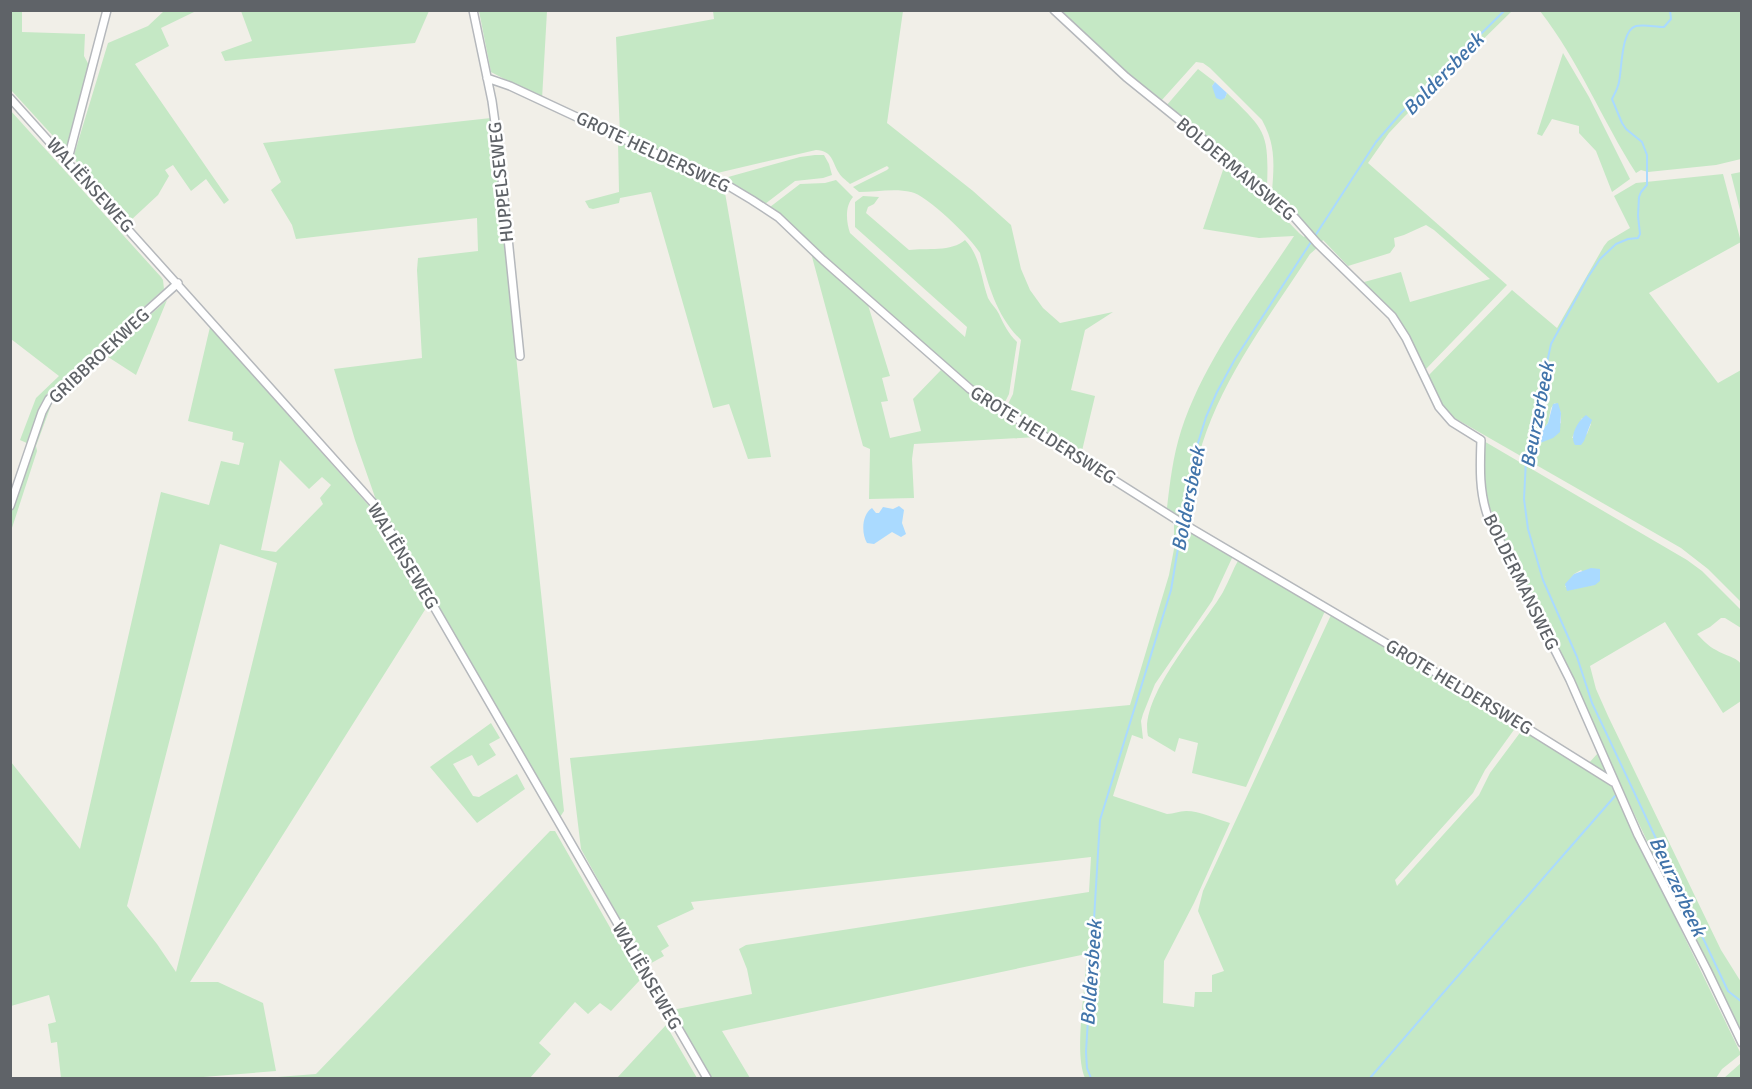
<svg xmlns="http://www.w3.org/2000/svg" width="1752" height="1089" viewBox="0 0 1752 1089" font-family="Signika,sans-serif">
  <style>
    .green { fill: #c5e8c5; fill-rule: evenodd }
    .water { fill: #aadaff }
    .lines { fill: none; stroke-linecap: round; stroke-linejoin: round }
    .stream { stroke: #aadaff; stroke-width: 2 }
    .minor-casing { stroke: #b5b8bc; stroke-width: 10 }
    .minor { stroke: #fff; stroke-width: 7 }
    .labels { text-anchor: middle; stroke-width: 5; stroke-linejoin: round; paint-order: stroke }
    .street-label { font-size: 18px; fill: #5f6368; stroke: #fff }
    .water-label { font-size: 20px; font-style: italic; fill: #4174aa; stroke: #fff }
  </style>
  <rect width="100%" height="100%" fill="#f1efe8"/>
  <path class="green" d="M11 11H22V32L85 34 84 56 90 67 67 148H64L11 90Z
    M164 11H193L194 12 161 28 169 46 135 64 229 200 224 204 206 179 191 191 173 165 165 170 169 176 158 195 130 221 75 160 74 155 108 43 148 26Z
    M241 11V10L429 11 415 43 225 61 221 52 252 41Z
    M479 11H547L542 99 491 72Z
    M713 11H903L887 123 973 191 1011 225 1021 269 1030 290 1043 308 1060 323 1113 312 1085 330 1071 390 1095 396 1081 455 1005 410 1013 394 1021 340C997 317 988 285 980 253 971 238 927 195 911 192 895 188 875 192 859 192L853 187 887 170 889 168 887 166 850 184C846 180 841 177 839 173 832 162 833 151 816 150L713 174 620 135 616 37 714 19Z
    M1059 11H1512L1405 116 1389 133 1368 163 1507 285 1425 370 1400 322 1364 282 1401 272 1410 302 1490 279 1434 230 1426 225 1404 235 1394 238 1395 246 1390 253 1348 266 1323 240 1321 243 1272 192C1274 165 1276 145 1262 120L1210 68 1203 63 1196 62 1161 101 1136 81Z
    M1540 11H1741V159L1716 165 1648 172 1641 170 1636 173C1602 120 1579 61 1540 11Z
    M1563 53 1589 97 1630 179 1612 192 1596 151 1579 133V126L1552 119 1542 136 1537 134Z
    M1198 69 1215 82 1212 86 1225 98 1227 93C1266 131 1269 132 1267 188L1166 106Z
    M10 110 161 277 163 280 164 289 46 395 29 444 20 440 36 398 59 376 11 339Z
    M491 118 564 811 560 817 376 500 355 440 334 369 422 358 417 270 418 258 478 251 477 218 296 239 292 225 271 190 281 182 263 143Z
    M618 141 724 187 771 457 748 459 729 404 713 408 651 192 620 198 619 203 593 209 589 208 585 201 619 192Z
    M815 155H824L829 164 832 175 823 178 795 181 765 204 721 179 800 157Z
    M1225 164 1270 203 1299 233 1304 237 1306 235 1318 247 1310 254C1257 336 1186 423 1191 526L1177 518 1178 515 1167 508C1170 482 1173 456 1181 431 1204 360 1253 298 1294 236L1259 238 1203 229Z
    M1741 172H1742L1741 214 1731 174Z
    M1723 174 1741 242 1649 293 1718 383 1741 370V602L1708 569 1681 548 1451 416 1440 403 1428 376 1512 290 1557 328 1604 246 1608 241 1630 228 1614 196 1636 183ZM1555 403 1561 413V423L1536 438 1548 423 1551 408ZM1582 418 1591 424 1587 434 1572 438Z
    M836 180 853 197C845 206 846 221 850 233L965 337 967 327 855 227V202L863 196 879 197 874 204 868 207 866 213 909 250C926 248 952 252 965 240 980 255 981 278 988 298 991 304 996 308 999 314 1004 325 1008 333 1017 342L1009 394 1002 408 978 392 843 274 770 207 800 184 825 183Z
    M811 253 868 305 890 376 882 378 888 401 881 402 890 438 921 431 913 399 941 370 994 411 1036 437 914 444 912 459 914 498 869 499 870 449 863 446Z
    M167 300 136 375 105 355Z
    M210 327 370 507 428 605 190 982H218L263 1003 276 1071 191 1078H61L57 1042 51 1043 48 1024 56 1022 49 995 11 1006V762L80 849 161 492 209 505 221 461 239 465 244 443 232 440 233 432 188 421ZM280 460 309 489 322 477 331 485 320 498 323 504 276 552 261 550ZM220 544 277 563 176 972 157 944 127 906Z
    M53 400 36 446 37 451 11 531V514L45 410Z
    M1482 440 1687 560 1702 571 1741 610V628L1725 618H1721L1710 627 1697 634C1703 640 1708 646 1716 650 1725 656 1735 656 1741 664V701L1723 713 1665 622 1590 666 1596 689 1608 716 1721 950 1741 982V1040L1488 504 1485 490ZM1581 570 1595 585 1565 587 1574 574Z
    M1174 520 1233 555 1232 558 1212 601 1155 684 1143 714 1141 721 1143 739 1132 735 1113 796 1167 814C1174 814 1179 811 1186 811 1200 811 1216 819 1230 823L1194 903 1164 961 1163 1003 1194 1007 1195 992H1212V975L1224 971 1198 911 1203 891 1331 615 1516 727 1485 770 1473 793 1395 880 1397 886 1479 795 1490 773 1522 730 1611 785 1741 1054 1722 1069 1716 1078H1085C1073 1050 1087 987 1086 954L722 1031 750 1078H711L672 1010 752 994 747 969 739 949 746 945 1089 892 1091 857 691 902 694 909 657 926 669 946 661 951 664 956 646 966 581 849 570 758 1130 705 1169 575 1174 549Z
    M1239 559 1325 611 1246 787 1192 773 1198 743 1179 738 1175 752 1148 736C1139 696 1202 628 1223 592 1229 581 1233 569 1239 559Z
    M491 723 500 738 489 744 496 755 478 766 472 755 453 764 473 796 479 797 517 774 525 789 477 823 430 767Z
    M1598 753 1609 776 1588 764Z
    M550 831H555L640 980 611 1011 600 1003 588 1014 575 1002 539 1043 551 1054 530 1078H265L316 1074Z
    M666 1025 697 1078H617Z
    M1741 1063V1078H1724Z"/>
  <path class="water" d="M1215 82 1227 93 1225 98 1221 100 1216 98 1212 86Z
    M1558 403 1561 413 1560 432 1553 438 1540 443 1536 438 1548 423 1553 404Z
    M1586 415 1592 420 1584 441 1581 445H1575C1569 436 1578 421 1586 415Z
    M899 506 904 510 902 523 906 534 901 537 892 532 874 544 867 543C861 533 862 514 872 508L876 513H879L883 507 893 509Z
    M1591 568 1600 569V581L1595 585 1567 591 1565 584 1574 574Z"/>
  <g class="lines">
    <path class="stream" d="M1670 10 1671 19 1664 27C1655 27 1645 24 1636 26 1621 30 1622 68 1619 82 1618 88 1615 93 1612 99L1622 123 1626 129 1642 142 1647 155V185L1641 192 1639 197 1638 216 1640 234 1638 238 1628 239 1616 244 1600 259 1588 277 1551 344 1526 460 1524 499 1528 529 1543 580 1577 657 1592 703 1728 991 1742 1002
      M1091 1078 1087 1068 1086 1052 1100 820 1171 590 1193 459 1206 417 1217 392 1235 359 1376 142 1401 113 1505 10
      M1370 1078C1451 983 1533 890 1615 796"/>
    <g class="minor-casing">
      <path id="minor" d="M473 10 492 101 500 159 520 356
        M1054 10 1126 77 1240 169 1295 218 1317 243 1392 316 1406 338 1439 407 1452 422 1481 440C1480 467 1479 492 1488 517L1570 680 1638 835 1707 970 1742 1043
        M487 78 510 86 641 147 722 182 752 200 778 217 823 260 970 389 1177 520 1474 695 1613 782
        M10 98 375 505 707 1078
        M68 159 107 10
        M10 506 42 412 49 399 178 283"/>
    </g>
    <use href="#minor" class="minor"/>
  </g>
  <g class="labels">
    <g class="street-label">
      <text transform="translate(653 152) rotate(25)" y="6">GROTE HELDERSWEG</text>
      <text transform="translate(1236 169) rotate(40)" y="6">BOLDERMANSWEG</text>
      <text transform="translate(501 182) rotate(-96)" y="6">HUPPELSEWEG</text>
      <text transform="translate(90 185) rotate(48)" y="6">WALIËNSEWEG</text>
      <text transform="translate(99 356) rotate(-43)" y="6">GRIBBROEKWEG</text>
      <text transform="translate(1043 435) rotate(32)" y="6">GROTE HELDERSWEG</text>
      <text transform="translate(403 556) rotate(59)" y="6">WALIËNSEWEG</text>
      <text transform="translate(1521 582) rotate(64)" y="6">BOLDERMANSWEG</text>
      <text transform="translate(1459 687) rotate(31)" y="6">GROTE HELDERSWEG</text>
      <text transform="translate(647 976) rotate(60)" y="6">WALIËNSEWEG</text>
    </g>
    <g class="water-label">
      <text transform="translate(1443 74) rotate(-46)" y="7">Boldersbeek</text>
      <text transform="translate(1537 415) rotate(-79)" y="7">Beurzerbeek</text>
      <text transform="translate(1188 499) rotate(-79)" y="7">Boldersbeek</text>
      <text transform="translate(1678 886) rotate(65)" y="7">Beurzerbeek</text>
      <text transform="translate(1091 973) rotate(-86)" y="7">Boldersbeek</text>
    </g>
  </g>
  <rect width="1752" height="1089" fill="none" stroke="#5f6368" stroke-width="24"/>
</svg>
